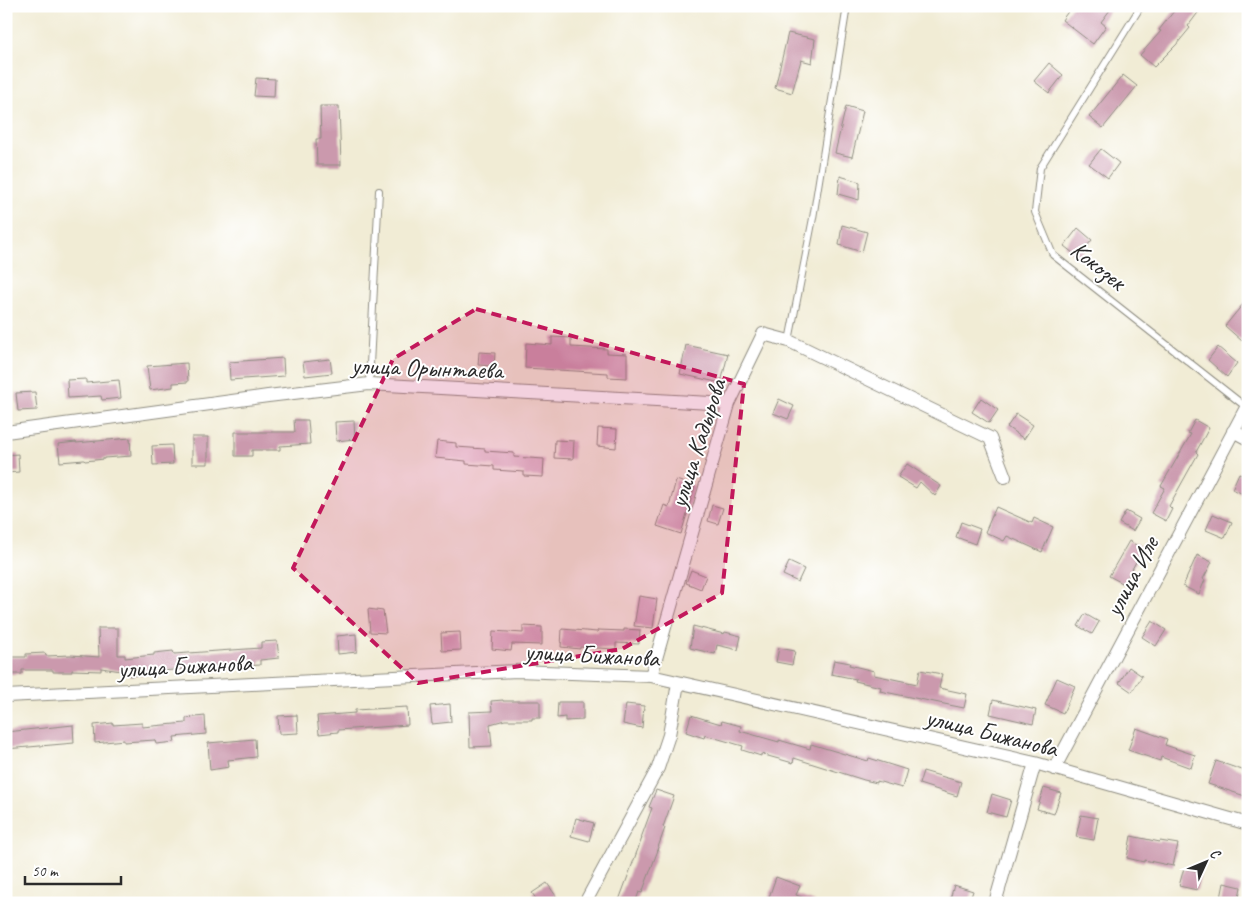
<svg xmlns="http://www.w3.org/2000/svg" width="1254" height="909" viewBox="0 0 1254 909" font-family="Caveat,sans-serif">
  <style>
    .building { fill: #cb99ad }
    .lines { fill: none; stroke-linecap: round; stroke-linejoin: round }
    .service-casing { stroke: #8e8c80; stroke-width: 8 }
    .minor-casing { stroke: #8e8c80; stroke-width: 14 }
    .service { stroke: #fff; stroke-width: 6 }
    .minor { stroke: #fff; stroke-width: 12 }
    .marked { fill: #c2185b; fill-opacity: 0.2; stroke: #c2185b; stroke-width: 4; stroke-dasharray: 10 6; stroke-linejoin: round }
    .labels { text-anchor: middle; stroke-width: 4; stroke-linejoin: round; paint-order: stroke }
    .street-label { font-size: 25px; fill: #2b2b2b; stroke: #fff }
  </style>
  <rect width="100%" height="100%" fill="#fff"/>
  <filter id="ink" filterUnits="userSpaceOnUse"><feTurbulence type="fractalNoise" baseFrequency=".02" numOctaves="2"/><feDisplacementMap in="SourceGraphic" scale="10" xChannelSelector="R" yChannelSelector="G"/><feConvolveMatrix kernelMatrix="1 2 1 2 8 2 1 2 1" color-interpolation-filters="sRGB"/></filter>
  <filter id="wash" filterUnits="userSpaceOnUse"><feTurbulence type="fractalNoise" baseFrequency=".0096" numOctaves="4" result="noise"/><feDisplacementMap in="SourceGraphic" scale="20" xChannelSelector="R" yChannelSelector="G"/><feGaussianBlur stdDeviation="1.12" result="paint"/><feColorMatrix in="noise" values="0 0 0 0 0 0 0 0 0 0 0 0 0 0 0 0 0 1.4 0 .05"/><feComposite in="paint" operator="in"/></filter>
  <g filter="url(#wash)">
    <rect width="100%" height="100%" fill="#f1ecd5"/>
    <g id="blocks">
      <path class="building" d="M1072 6H1113L1101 22 1106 26 1093 44 1062 20Z
        M1178 6H1203L1188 26 1190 28 1176 45 1154 67 1140 55 1161 31 1159 30Z
        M788 33 815 39 812 63 801 60 792 93 775 88Z
        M1049 63 1063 75 1049 93 1034 81Z
        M1123 75 1137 86 1103 128 1089 117Z
        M256 78 275 79 274 97 254 96Z
        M320 106H339L341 165H317L316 139H321Z
        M846 106 863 111 852 157 835 153Z
        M1101 149 1119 163 1108 178 1089 164Z
        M840 176 860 182 859 200 838 194Z
        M842 225 867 232 862 252 839 245Z
        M1078 228 1092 240 1078 257 1064 246Z
        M1248 298V334L1242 341 1225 326Z
        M552 337 571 338V347L607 349V353L627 354V378L608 377V373L525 368 526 343 552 345Z
        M686 345 728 354 721 383 680 374Z
        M1218 347 1237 363 1227 377 1208 360Z
        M479 352 495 353 494 366 478 365Z
        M283 358 284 376 230 380 229 362Z
        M330 359 332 373 305 376 303 362Z
        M187 363 188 382 173 383V387L150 390 147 366Z
        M86 379V383L119 380 121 398 102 400 101 396 68 398 67 380Z
        M35 392 37 410 18 411 16 393Z
        M981 398 998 410 989 423 972 412Z
        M779 399 794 406 788 419 773 413Z
        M1016 414 1033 425 1024 439 1007 427Z
        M294 420H308L310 444 280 446V450H252V456H235V432H295Z
        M1195 420 1209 428 1196 452 1198 454 1169 506 1172 509 1166 521 1151 513 1165 488 1161 486 1191 434 1188 433Z
        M354 421 355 439 336 441 335 422Z
        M598 428 617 429 616 448 597 446Z
        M192 437H208V464H192Z
        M130 438 131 456 104 458V459L85 461 84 460 60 462 58 444 76 442V443Z
        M555 440 574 441 573 459 554 458Z
        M437 441 456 443V447L485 449V451L514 453V457L544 459 543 477 524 476V472L494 470V466L466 464V461L435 458Z
        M172 445 173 464 153 465 152 446Z
        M18 454 19 472 6 473V455Z
        M907 464 941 486 935 496 920 482 916 488 898 477Z
        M1239 473 1248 477V496L1232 489Z
        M676 480 695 486 681 534 657 526 664 505 669 507Z
        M712 505 723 508 718 524 708 521Z
        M996 507 1032 523 1034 518 1053 527 1042 552 1007 536 1004 541 985 532Z
        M1126 511 1140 519 1133 531 1119 523Z
        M1213 514 1232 522 1225 538 1206 530Z
        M961 522 980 529 975 544 956 537Z
        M1129 541 1143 549 1124 584 1109 576Z
        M1197 555 1212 562 1203 579 1205 580 1199 594 1183 586Z
        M789 562 804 569 798 582 783 575Z
        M691 570 706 576 701 589 686 583Z
        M639 596 657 599 653 628 634 626Z
        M368 609 383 611 386 633 370 632Z
        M1085 614 1099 622 1092 634 1078 626Z
        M1152 621 1166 630 1156 646 1142 637Z
        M523 626 542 627V645L512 644 511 651 492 649 493 631 523 633Z
        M693 626 724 634 725 632 741 636 738 650 717 645 715 654 690 648Z
        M98 628H118V655H125V658L154 655V653L173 651 174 654 261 648V642L277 641 279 658 260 660V665L245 666 244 663 205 666V670L186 671V669L148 672V674L129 676 128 672 101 668V671L72 670V672H53V670H22V674H6V657H26V654L45 653 46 656 71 655 99 657Z
        M562 629 597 632 598 630 624 631V629L640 630 639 644 616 643V649L580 647V649L561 647Z
        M460 632 461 650 442 651 441 633Z
        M356 634 357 652 338 654 337 636Z
        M779 648 795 651 792 665 776 662Z
        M834 660 850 663 849 665 874 671V675L917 684 920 670 942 674 939 688 967 694 964 708 880 691 881 687 855 681 856 679 831 674Z
        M1129 667 1142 676 1132 692 1119 683Z
        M1057 678 1075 686 1063 713 1045 705Z
        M503 700V701H540V718H532V720H505L490 724 492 746 470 747 469 712 492 711 491 701Z
        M993 700 1036 710 1033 724 990 714Z
        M558 702H583V720L565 721V717L557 718Z
        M450 704 451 722 432 724 430 706Z
        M626 704 644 706 642 728 623 724Z
        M407 707 408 725 338 730V732L319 734 317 716 355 713V710Z
        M297 715 298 733 279 734 278 716Z
        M691 715 721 724 722 721 741 726 740 731 779 742V740L810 749 811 744 868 761 869 758 907 770 902 788 877 781V783L864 780 794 758 793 763 761 754V756L742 750 743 746 705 735 704 738 686 732Z
        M205 716 206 734 174 737 175 742 156 744 155 740 124 742V740L95 743 94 725 113 723V725L142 723V727L186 723V718Z
        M73 725 74 743 6 749V732Z
        M1136 728 1167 739 1165 745 1195 755 1191 768 1161 757 1160 761 1128 750Z
        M255 739 256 757 228 760 229 767 210 770 208 743Z
        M1216 761 1248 772V797L1208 784Z
        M923 771 961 782 957 796 919 784Z
        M1044 788 1061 793 1054 814 1037 809Z
        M656 790 674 796 663 827 665 828 657 850H658L642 893 639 892 635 903H618L642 838H641L652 808 649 807Z
        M992 794 1011 800 1006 817 987 812Z
        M1081 815 1098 818 1094 840 1076 837Z
        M576 818 594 823 589 841 571 836Z
        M1131 836 1160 842V841L1178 844 1173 866 1144 860V862L1127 858Z
        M1184 868 1201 872 1197 890 1179 886Z
        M776 877 800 886 796 895 815 902 814 903H767Z
        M547 883 558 899 552 903H539L532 893Z
        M1224 883 1241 887 1238 903H1220Z
        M954 885 973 891 969 903H949Z"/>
    </g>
  </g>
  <g filter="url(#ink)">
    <use href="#blocks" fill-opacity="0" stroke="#8e8c80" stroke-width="1"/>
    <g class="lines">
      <g class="service-casing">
        <path id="service" d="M1141 6 1040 168 1035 212 1053 255 1246 407
          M789 341 813 218 847 6
          M369 384 379 191"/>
      </g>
      <g class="minor-casing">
        <path id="minor" d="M1233 431 1248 439
          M6 432 268 396 369 384 729 404
          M651 676 729 404 763 334 789 341 990 438 1005 477
          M6 696 518 671 651 676 1035 763 1248 824
          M1054 769 1248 404
          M585 903 658 768 669 735 678 683
          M995 903 1035 763"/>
      </g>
      <use href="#service" class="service"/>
      <use href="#minor" class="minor"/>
    </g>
  </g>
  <path class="marked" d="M476 309 744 384 722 593 622 649 418 683 293 568 393 359Z"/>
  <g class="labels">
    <g class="street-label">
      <text transform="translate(1099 265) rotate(39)" y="9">Кокозек</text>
      <text transform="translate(427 367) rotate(2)" y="9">улица Орынтаева</text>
      <text transform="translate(697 443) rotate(-72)" y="9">улица Кадырова</text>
      <text transform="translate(1131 576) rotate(-62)" y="9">улица Иле</text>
      <text transform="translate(592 654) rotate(3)" y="9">улица Бижанова</text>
      <text transform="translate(185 665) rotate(-3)" y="9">улица Бижанова</text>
      <text transform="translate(992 732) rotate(14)" y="9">улица Бижанова</text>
    </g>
  </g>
  <rect width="1254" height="909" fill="none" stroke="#fff" stroke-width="25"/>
  <g transform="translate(1206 862) rotate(46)" stroke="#ffffff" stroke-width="4" paint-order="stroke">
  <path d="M0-4L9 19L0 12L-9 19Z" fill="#2b2b2b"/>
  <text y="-8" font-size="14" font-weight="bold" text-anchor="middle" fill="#2b2b2b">С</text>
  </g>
  <path d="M25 876v8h96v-8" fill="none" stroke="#2b2b2b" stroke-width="2.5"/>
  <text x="32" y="876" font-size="15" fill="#2b2b2b" stroke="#ffffff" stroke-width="4" paint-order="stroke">50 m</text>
</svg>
